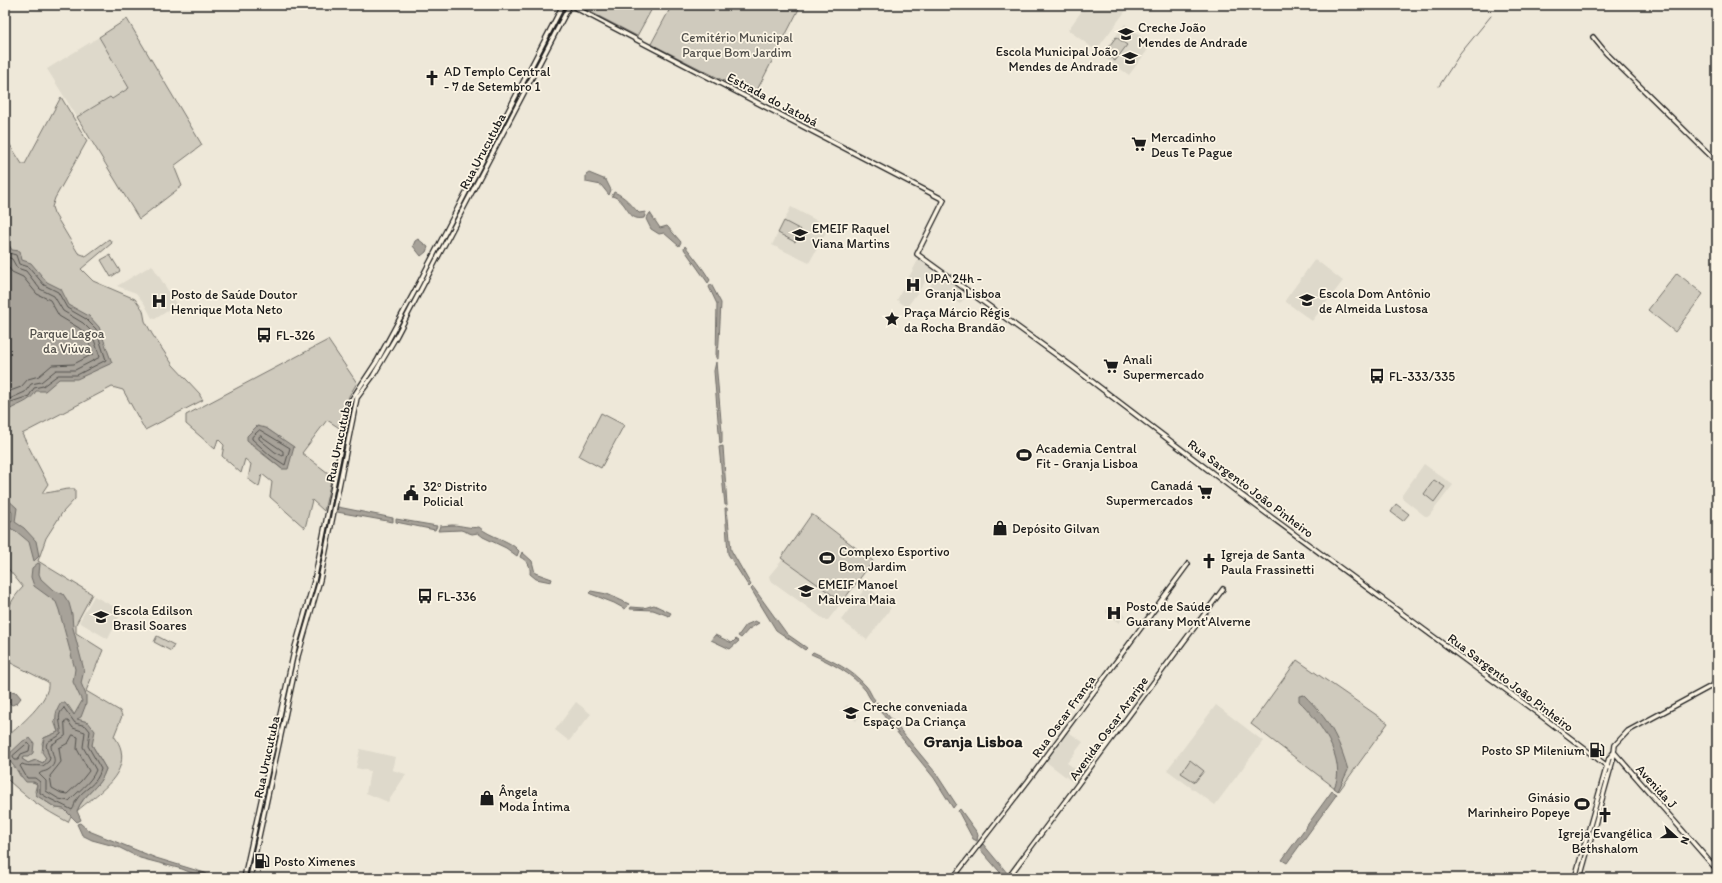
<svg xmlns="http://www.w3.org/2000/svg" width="1722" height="883" viewBox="0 0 1722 883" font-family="Itim,sans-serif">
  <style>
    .built { fill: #ded9cb }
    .green { fill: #cfcabd; stroke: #76736c; fill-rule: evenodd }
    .water { fill: #a7a299; stroke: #6f6c67 }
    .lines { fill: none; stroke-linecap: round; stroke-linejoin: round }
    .shore { stroke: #54524e; stroke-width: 1 }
    .stream { stroke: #6f6c67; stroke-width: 1 }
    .minor-casing { stroke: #1c1c1c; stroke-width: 6 }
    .minor { stroke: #fcf5e5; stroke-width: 3.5 }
    .labels { text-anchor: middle; stroke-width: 3.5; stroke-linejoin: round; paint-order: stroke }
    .poi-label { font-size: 13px; fill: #1c1c1c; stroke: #fcf5e5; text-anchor: start }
    .park-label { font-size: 13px; fill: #52504c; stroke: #fcf5e5 }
    .street-label { font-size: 13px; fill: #1c1c1c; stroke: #fcf5e5 }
    .district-label { font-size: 17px; font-weight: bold; fill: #1c1c1c; stroke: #fcf5e5 }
  </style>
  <rect width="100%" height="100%" fill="#eee8d9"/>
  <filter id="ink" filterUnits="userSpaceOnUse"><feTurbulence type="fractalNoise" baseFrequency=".025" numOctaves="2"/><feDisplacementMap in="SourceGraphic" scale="8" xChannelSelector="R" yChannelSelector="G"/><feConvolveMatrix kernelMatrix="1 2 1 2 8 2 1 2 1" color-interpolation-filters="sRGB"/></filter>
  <g filter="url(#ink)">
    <path class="built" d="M1086 5H1130L1097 49H1094L1068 30Z
      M1125 24 1152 44 1129 75 1102 56V54Z
      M99 37 130 88 111 99 110 97 77 117 47 69Z
      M791 207 829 227 809 263 772 245Z
      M1315 259 1343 281 1312 321 1286 302V299Z
      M918 260H921L932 268 933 271 907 307 897 300Z
      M152 265 177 305 155 319 152 318 144 303 136 293 117 286Z
      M938 274H940L967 294 960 304 930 286Z
      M1424 464 1453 485 1429 516H1425L1402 498V495Z
      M783 559 842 602 828 620H825L770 580 769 576Z
      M867 586 878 595 877 598 891 608 867 640 841 620Z
      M94 596 122 611 108 639 79 622Z
      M1111 605 1125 615 1119 623 1107 614 1106 611Z
      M576 702 591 714 569 741 555 730Z
      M847 705 860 715 856 721 842 710Z
      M1216 705 1263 741 1215 805 1167 770Z
      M1067 731 1083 742 1067 763 1081 773 1074 783 1045 761Z
      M360 749 395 757 392 770 406 774 388 802 366 793 370 771 356 768Z"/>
    <path class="green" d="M577 5H654L637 36Z
      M672 5H801L754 96 651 44Z
      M127 19 202 145 174 166 182 186 139 219 77 117 110 97 112 99 129 88 99 37Z
      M1116 37 1127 45 1115 61 1104 53Z
      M61 97 87 141 55 198 52 207 54 213 78 253 86 256 109 239 112 243 81 269 93 281 135 299 143 310 145 321 152 334 173 365 200 394V396L203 400 145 430 123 390 112 387 22 434 48 484 42 493C54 493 64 488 75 489V499L62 513 46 538 38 561 92 594 76 624V633L103 650 86 691 120 711 122 716 114 736C117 740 120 745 121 750 127 777 95 795 77 811 83 794 100 788 106 769L92 745 88 722 78 720 68 705 54 721 58 732 44 738 42 743 46 758 43 763 36 760 28 763 22 759 23 757H6L15 766 20 776 37 784 35 791 36 795 56 808 64 809 71 816 68 822C44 810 24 796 5 777V739C18 726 51 701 48 682L5 660C5 628 0 611 23 587L5 565V137L22 164H25Z
      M784 221 801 230 795 242 778 233Z
      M110 255 120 271 111 277 101 260Z
      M1677 273 1703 294 1675 332 1648 310Z
      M328 340 357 383 349 396 341 429 327 420 302 453 332 476 324 511 312 500 305 528 270 497 272 482 262 474 259 487 248 479 251 464 245 459 241 473 222 456 224 445 218 439 215 449 186 424V415ZM266 428 285 442 282 469 250 444Z
      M601 413 624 425 601 468 579 456Z
      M1434 480 1445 487 1434 502 1424 494Z
      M1396 504 1409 514 1403 521 1391 512Z
      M811 515H813L873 561 842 602 781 558Z
      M157 636 174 645 171 651 154 642Z
      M1297 660 1388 723 1339 791 1251 724Z
      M1190 760 1204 771 1195 782 1181 773Z"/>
    <path class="water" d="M589 173 606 180 611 190 609 195 601 185 586 182V175Z
      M614 192C626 197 630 204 639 213L646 212 644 218C626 222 629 201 612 196Z
      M650 213 660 228 667 226 681 242 679 246 664 233 659 234 651 229 646 219Z
      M5 238 12 250 20 251 22 260 31 263 47 282 61 289 69 305 89 316 99 327 112 363 77 379H59L45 391H36C29 404 17 403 5 413Z
      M418 239 428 247 426 252 421 256 413 246 415 241Z
      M685 246C694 257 702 267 710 280L708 283 684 249Z
      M711 284 721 303 718 359 716 358 717 304 709 287Z
      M716 362 722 432V443L720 444 714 371Z
      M257 426 266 428 294 447 288 469H282L247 440V436Z
      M723 446 727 505H725L719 447Z
      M5 497 17 508 15 522 24 528 36 541 39 556 34 561 29 542 16 531 5 526V519L12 521V512L5 504Z
      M338 507 393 518V522L337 512Z
      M725 508H727L731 550 751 585 749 587 728 554Z
      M396 519 437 526 435 530 396 522Z
      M452 525C462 525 470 529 479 527 491 538 509 539 519 551L517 556 506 548 483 537 478 533 472 534 461 530 438 531 440 526Z
      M522 552 532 561 535 573 552 579 551 582 536 579 530 574C531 565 527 561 520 557Z
      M38 563 40 564 39 574 41 579 53 590 63 594 69 603 72 614 73 628 84 670 81 683 86 695V704L81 717 77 719 88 722 95 731 92 745 106 769C100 789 83 793 77 811L81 820 77 822 64 809 56 808 36 795 37 784 34 782H26C19 774 14 765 6 757L23 741 30 738 34 743 33 753 28 757H23L22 759 28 763 36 760 43 763 46 758 42 752 44 738 58 732C55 721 54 713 61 703H65L74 715 82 701 73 682 75 669 59 610 56 602 34 586 31 577 32 568Z
      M753 587 787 634 807 648 805 650 776 630 751 589Z
      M591 591 607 594 629 604 625 609 614 603 591 594 589 593Z
      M654 605 671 613 669 616 653 610 630 609 631 607 644 608Z
      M755 621 759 623 749 629 741 638 738 636 746 625Z
      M715 635 732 643 736 639 739 641 730 649 711 640Z
      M813 652C834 662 851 669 866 686 870 690 871 696 875 700L873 702C870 699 868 695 866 691 852 673 831 663 811 654Z
      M11 691 16 692 21 698 17 703 12 705 5 699 7 693Z
      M1304 695C1329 720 1338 736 1348 770L1338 791 1334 788C1348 760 1318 719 1299 701V696Z
      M877 702 935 772 956 804 953 808 934 778 875 705Z
      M1332 791 1337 794 1287 863 1282 860Z
      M960 809 978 834 977 841 973 839 958 811Z
      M80 823 89 831 156 858 205 873 214 878H204L182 869 140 858 118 847 92 840 82 835 77 824Z
      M983 844 1008 874 1005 878 979 848Z"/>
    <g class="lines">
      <path class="shore" d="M5 246 9 253 16 255 19 264 29 267 44 285 58 292 67 308 86 319 96 329 106 360 77 375H58L43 386 34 388 29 396 11 402 5 407
        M5 256 12 259 17 268 26 271 40 289 54 296 63 311 83 323 91 331 100 357 75 370H56L41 382 31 384 25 392 5 401
        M5 263 12 272 23 277 37 294 50 300 59 316 79 328 86 334 93 354 74 364 52 365 39 376 28 379 21 387 5 393
        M260 430 290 448 285 465 271 456 252 439V437Z
        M261 436 283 451V456L275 452 259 439V437Z
        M64 708 75 723 86 726 90 731 88 746 101 769C97 786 84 788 77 799 74 802 75 807 72 810 62 804 50 800 40 793V782L35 778H27L20 766 22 764C29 767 36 765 43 766L49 761 50 758C41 737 50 744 61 734 62 725 55 715 64 708Z
        M65 721H68L73 728 85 732 83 747 96 770C91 783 77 792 69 801L59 799 46 791V781L39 774C42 771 45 772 48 770 60 762 51 755 51 745L65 736Z
        M73 735 78 737 77 749 89 771 81 781 67 794 61 793 52 788 50 776 61 762 59 748 68 743Z
        M28 743 30 745 29 751 21 754 18 760H15L13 756Z"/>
      <path class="stream" d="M1497 8 1499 5
        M1439 86 1460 54 1491 16"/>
      <g class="minor-casing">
        <path id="minor" d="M570 5 944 200 917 254 1073 367 1240 494 1548 721 1611 769
          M1593 37 1606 53 1717 162
          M1614 752 1717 870
          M244 878 295 647 314 581 350 402 377 361 418 285 563 5
          M250 878 298 656 320 580 357 398 373 376 396 337 570 5
          M953 878 1028 781 1188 564
          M1008 878 1223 589
          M1575 878 1609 758 1614 752
          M1580 878 1613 760 1615 745 1628 731 1717 683"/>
      </g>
      <use href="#minor" class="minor"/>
    </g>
  </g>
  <defs>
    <g id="school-bare" transform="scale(1.2)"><path d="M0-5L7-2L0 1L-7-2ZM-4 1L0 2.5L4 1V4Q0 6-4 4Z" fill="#1c1c1c" stroke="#fcf5e5" stroke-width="2.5" paint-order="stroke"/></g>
    <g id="church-bare" transform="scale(1.2)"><path d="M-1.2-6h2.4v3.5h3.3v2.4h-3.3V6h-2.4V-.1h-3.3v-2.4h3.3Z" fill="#1c1c1c" stroke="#fcf5e5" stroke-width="2.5" paint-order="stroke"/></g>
    <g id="supermarket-bare" transform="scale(1.2)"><path d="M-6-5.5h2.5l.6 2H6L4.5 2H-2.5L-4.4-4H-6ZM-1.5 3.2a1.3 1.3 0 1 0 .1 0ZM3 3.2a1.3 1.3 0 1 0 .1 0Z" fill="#1c1c1c" stroke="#fcf5e5" stroke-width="2.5" paint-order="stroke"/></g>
    <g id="hospital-bare" transform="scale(1.2)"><path d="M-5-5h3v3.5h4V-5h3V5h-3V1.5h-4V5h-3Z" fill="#1c1c1c" stroke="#fcf5e5" stroke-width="2.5" paint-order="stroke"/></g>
    <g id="sight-bare" transform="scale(1.2)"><path d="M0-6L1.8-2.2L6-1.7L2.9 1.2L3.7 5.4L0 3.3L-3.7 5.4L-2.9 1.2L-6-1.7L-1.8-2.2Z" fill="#1c1c1c" stroke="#fcf5e5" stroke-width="2.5" paint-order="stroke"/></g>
    <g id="bus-bare" transform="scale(1.2)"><path d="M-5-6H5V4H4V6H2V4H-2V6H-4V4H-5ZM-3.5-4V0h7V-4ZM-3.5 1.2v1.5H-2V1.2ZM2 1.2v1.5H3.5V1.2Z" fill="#1c1c1c" stroke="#fcf5e5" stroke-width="2.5" paint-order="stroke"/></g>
    <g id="stadium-bare" transform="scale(1.2)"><path d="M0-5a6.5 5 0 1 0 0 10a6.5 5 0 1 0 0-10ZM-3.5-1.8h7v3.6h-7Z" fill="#1c1c1c" stroke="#fcf5e5" stroke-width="2.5" paint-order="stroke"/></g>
    <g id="civic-bare" transform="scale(1.2)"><path d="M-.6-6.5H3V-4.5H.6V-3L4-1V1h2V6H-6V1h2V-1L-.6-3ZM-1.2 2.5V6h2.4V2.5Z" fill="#1c1c1c" stroke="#fcf5e5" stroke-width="2.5" paint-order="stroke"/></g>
    <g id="shop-bare" transform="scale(1.2)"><path d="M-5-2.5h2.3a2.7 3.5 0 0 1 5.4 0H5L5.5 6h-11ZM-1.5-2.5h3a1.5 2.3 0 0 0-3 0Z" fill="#1c1c1c" stroke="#fcf5e5" stroke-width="2.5" paint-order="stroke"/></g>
    <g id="fuel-bare" transform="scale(1.2)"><path d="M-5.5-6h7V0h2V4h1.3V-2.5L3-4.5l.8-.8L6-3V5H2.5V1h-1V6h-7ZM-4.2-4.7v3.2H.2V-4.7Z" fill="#1c1c1c" stroke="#fcf5e5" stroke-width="2.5" paint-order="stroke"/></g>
  </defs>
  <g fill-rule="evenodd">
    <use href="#school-bare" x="1126" y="34"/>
    <use href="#school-bare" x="1130" y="58"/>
    <use href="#church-bare" x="432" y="78"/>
    <use href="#supermarket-bare" x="1139" y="144"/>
    <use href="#school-bare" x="800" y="235"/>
    <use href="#hospital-bare" x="913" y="285"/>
    <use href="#school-bare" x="1307" y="300"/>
    <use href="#hospital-bare" x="159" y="301"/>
    <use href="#sight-bare" x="892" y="319"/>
    <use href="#bus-bare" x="264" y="335"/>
    <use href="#supermarket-bare" x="1111" y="366"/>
    <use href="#bus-bare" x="1377" y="376"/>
    <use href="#stadium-bare" x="1024" y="455"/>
    <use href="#supermarket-bare" x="1205" y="492"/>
    <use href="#civic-bare" x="411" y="493"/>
    <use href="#shop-bare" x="1000" y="528"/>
    <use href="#stadium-bare" x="827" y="558"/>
    <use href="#church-bare" x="1209" y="561"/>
    <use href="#school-bare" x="806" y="591"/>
    <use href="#bus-bare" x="425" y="596"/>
    <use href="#hospital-bare" x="1114" y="613"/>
    <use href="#school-bare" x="101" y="617"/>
    <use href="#school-bare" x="851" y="713"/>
    <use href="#fuel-bare" x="1597" y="750"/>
    <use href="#shop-bare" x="487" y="798"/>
    <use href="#stadium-bare" x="1582" y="804"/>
    <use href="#church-bare" x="1605" y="815"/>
    <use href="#fuel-bare" x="262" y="861"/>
  </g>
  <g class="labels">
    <g class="poi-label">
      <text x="1138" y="32">Creche João<tspan x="1138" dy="15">Mendes de Andrade</tspan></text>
      <text x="1118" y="56" text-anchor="end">Escola Municipal João<tspan x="1118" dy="15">Mendes de Andrade</tspan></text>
      <text x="444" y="76">AD Templo Central<tspan x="444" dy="15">- 7 de Setembro 1</tspan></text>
      <text x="1151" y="142">Mercadinho<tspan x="1151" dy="15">Deus Te Pague</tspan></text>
      <text x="812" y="233">EMEIF Raquel<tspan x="812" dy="15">Viana Martins</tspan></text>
      <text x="925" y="283">UPA 24h -<tspan x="925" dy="15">Granja Lisboa</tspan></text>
      <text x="1319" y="298">Escola Dom Antônio<tspan x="1319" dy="15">de Almeida Lustosa</tspan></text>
      <text x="171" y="299">Posto de Saúde Doutor<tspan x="171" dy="15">Henrique Mota Neto</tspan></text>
      <text x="904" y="317">Praça Márcio Régis<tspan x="904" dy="15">da Rocha Brandão</tspan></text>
      <text x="276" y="340">FL-326</text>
      <text x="1123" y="364">Anali<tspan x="1123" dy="15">Supermercado</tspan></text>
      <text x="1389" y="381">FL-333/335</text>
      <text x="1036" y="453">Academia Central<tspan x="1036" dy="15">Fit - Granja Lisboa</tspan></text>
      <text x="1193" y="490" text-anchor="end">Canadá<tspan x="1193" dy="15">Supermercados</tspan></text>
      <text x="423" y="491">32º Distrito<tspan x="423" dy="15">Policial</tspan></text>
      <text x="1012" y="533">Depósito Gilvan</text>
      <text x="839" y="556">Complexo Esportivo<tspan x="839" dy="15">Bom Jardim</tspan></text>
      <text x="1221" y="559">Igreja de Santa<tspan x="1221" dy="15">Paula Frassinetti</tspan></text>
      <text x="818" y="589">EMEIF Manoel<tspan x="818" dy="15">Malveira Maia</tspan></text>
      <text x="437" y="601">FL-336</text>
      <text x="1126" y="611">Posto de Saúde<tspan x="1126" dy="15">Guarany Mont'Alverne</tspan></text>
      <text x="113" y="615">Escola Edilson<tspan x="113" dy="15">Brasil Soares</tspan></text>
      <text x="863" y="711">Creche conveniada<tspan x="863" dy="15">Espaço Da Criança</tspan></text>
      <text x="1585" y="755" text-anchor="end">Posto SP Milenium</text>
      <text x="499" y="796">Ângela<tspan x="499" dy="15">Moda Íntima</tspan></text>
      <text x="1570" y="802" text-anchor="end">Ginásio<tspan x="1570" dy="15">Marinheiro Popeye</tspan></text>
      <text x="1605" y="838" text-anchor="middle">Igreja Evangélica<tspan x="1605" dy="15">Bethshalom</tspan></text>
      <text x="274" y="866">Posto Ximenes</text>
    </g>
    <g class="park-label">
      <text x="737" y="42">Cemitério Municipal<tspan x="737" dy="15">Parque Bom Jardim</tspan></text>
      <text x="67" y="338">Parque Lagoa<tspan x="67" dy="15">da Viúva</tspan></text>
    </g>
    <g class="street-label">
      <text transform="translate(773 99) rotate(28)" y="5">Estrada do Jatobá</text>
      <text transform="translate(482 151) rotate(-62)" y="5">Rua Urucutuba</text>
      <text transform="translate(338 441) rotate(-78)" y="5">Rua Urucutuba</text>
      <text transform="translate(1251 488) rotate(37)" y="5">Rua Sargento João Pinheiro</text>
      <text transform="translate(1511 682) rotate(37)" y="5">Rua Sargento João Pinheiro</text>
      <text transform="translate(1063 716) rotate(-54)" y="5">Rua Oscar França</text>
      <text transform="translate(1108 728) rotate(-54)" y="5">Avenida Oscar Araripe</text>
      <text transform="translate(266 757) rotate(-78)" y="5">Rua Urucutuba</text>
      <text transform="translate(1657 786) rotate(48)" y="5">Avenida J</text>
    </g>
    <g class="district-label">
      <text x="973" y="747">Granja Lisboa</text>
    </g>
  </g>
  <rect width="1722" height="883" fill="none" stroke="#fcf5e5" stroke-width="20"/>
  <rect x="10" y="10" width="1702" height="863" fill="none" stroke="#1c1c1c" stroke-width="1.5" filter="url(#ink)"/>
  <g transform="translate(1676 837) rotate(111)" stroke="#fcf5e5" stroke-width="3" paint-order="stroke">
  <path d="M0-3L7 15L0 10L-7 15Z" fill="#1c1c1c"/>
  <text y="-6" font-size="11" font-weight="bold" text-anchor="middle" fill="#1c1c1c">N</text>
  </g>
</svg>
